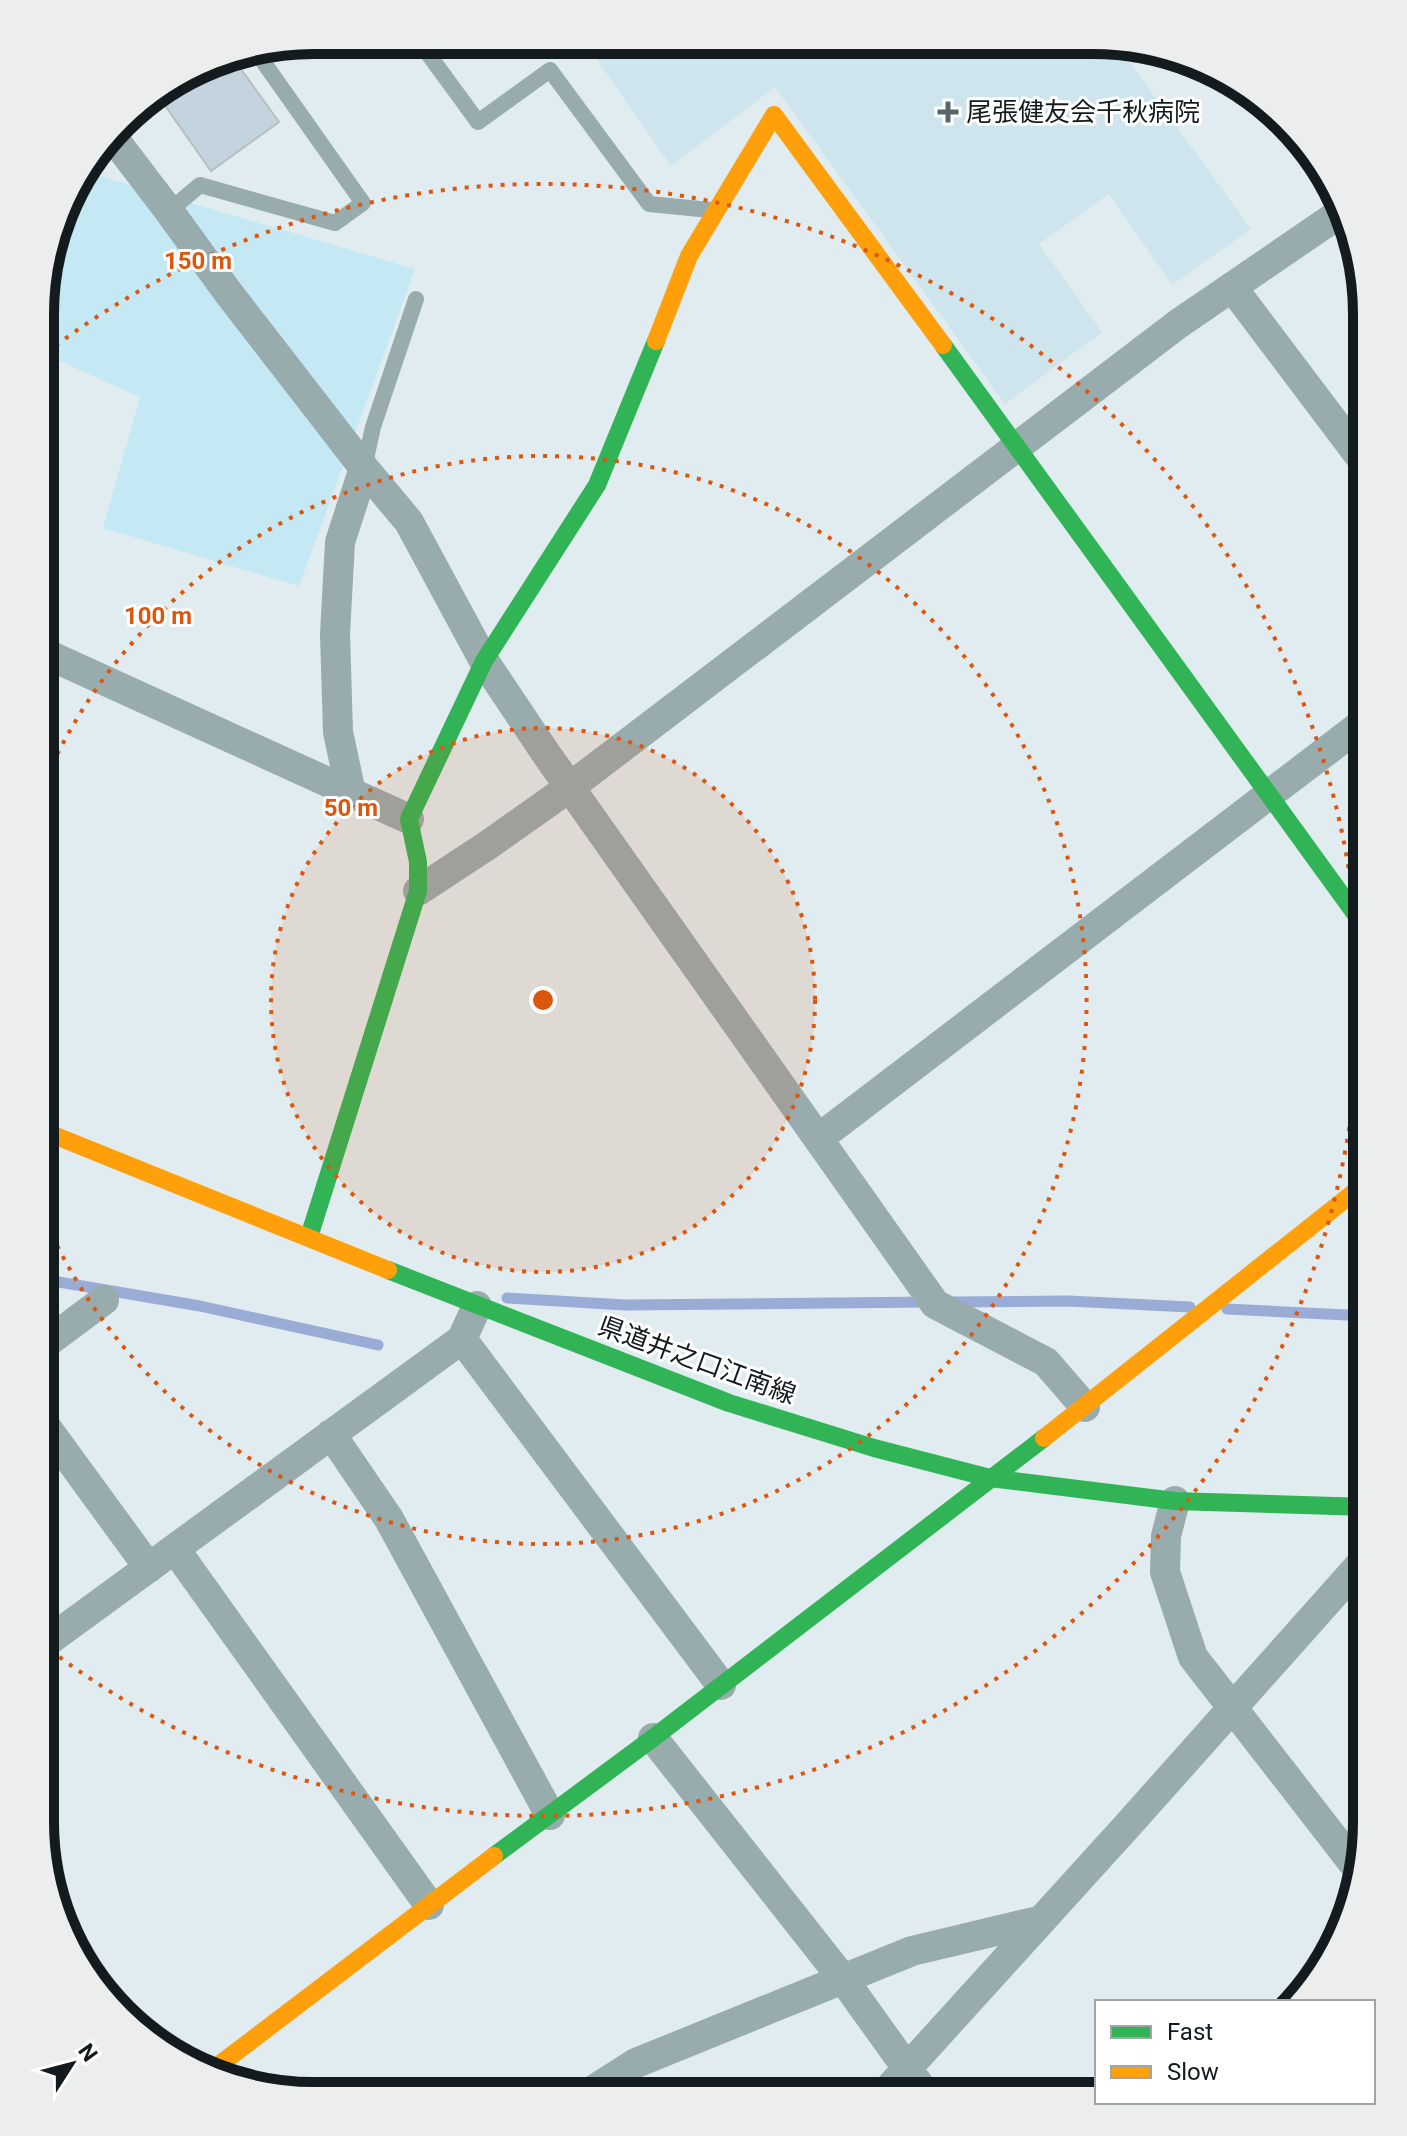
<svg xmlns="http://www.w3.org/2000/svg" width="1407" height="2136" viewBox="0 0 1407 2136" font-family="Roboto,'Noto Sans JP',sans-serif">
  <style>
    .built { fill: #cee5ed }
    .green { fill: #c5e8f5 }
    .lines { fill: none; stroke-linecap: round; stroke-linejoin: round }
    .stream { stroke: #9aacd5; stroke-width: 11 }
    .building { fill: #c4d4df; stroke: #b6bec3; stroke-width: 2 }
    .lane { stroke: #98abad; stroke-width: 16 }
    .street { stroke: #98abad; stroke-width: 30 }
    .fast { stroke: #30b455; stroke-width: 18 }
    .slow { stroke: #ff9f0a; stroke-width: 18 }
    .ring { fill: none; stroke: #dd560d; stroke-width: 4; stroke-dasharray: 4 8 }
    .poi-dot { fill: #5b6468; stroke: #fff; stroke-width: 3 }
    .labels { text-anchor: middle; stroke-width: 6; stroke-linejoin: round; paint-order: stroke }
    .poi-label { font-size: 26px; fill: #131b1e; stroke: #fff; text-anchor: start }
    .street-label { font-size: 26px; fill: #131b1e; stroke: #fff }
    .rim { fill: none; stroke: #131b1e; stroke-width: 10 }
    .centre { fill: #dd560d; stroke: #fff; stroke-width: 4 }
    .ring-label { font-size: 24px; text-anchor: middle; font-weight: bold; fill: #dd560d; stroke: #fff; stroke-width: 6; stroke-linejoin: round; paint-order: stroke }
  </style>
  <rect width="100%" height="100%" fill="#e0ecf0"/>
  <path class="built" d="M584 41 1115 42 1251 229 1172 285 1109 194 1039 244 1102 332 1005 404 775 87 671 166Z"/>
  <path class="green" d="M96 175 415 269 299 586 103 528 140 397 42 353V298Z"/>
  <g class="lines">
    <path class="stream" d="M41 1279 200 1306 378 1345
      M507 1298 625 1305 930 1302
      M952 1302 1068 1301 1190 1307
      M1227 1309 1367 1316"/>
  </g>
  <path class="building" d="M230 54 279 122 211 171 157 94 225 55Z"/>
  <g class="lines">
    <path class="lane" d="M418 40 478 122 550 70 649 204 710 210
      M169 211 200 185 335 223 363 203 255 50
      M364 468 373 427 416 299"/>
    <path class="street" d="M111 135 169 211 227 291 364 468 409 522 484 661 547 755 935 1304 1046 1362 1085 1407
      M1232 287 1367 466
      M42 652 409 819
      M351 793 338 732 335 634 340 542 364 468
      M418 891 488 845 570 787 1178 324 1346 209
      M819 1138 1367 720
      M462 1339 721 1685
      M41 1347 104 1300
      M41 1420 149 1568
      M331 1434 389 1519 550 1815
      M1175 1501 1166 1536 1165 1572 1193 1657 1360 1872
      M175 1549 429 1905
      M40 1647 462 1339 477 1306
      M653 1738 843 1979 927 2096
      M586 2095 636 2063 912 1951 1042 1920
      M883 2095 1128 1825 1366 1558"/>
    <path class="fast" d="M943 345 1367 930
      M309 1237 418 891V862L409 819 484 661 597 485 656 341
      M388 1270 729 1403 874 1448 990 1478 1175 1501 1367 1507
      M494 1856 653 1738 1044 1438"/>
    <path class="slow" d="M656 341 689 256 774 115 943 345
      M41 1130 388 1270
      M1044 1438 1367 1182
      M215 2068 494 1856"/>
  </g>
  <circle cx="543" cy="1000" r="272" fill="#dd560d" fill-opacity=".12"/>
  <g class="ring">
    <circle cx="543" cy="1000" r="272"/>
    <path d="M42 787A544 544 0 1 1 42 1213"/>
    <path d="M46 353A816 816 0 1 1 41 1643"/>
  </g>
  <path class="poi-dot" d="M944 100h8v8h8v8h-8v8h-8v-8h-8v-8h8z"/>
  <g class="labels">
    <g class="poi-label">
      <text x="966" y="121">尾張健友会千秋病院</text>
    </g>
    <g class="street-label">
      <text transform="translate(697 1360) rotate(20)" y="9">県道井之口江南線</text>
    </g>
  </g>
  <path d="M0 0H1407V2136H0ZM314 54H1093A260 260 0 0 1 1353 314V1822A260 260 0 0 1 1093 2082H314A260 260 0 0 1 54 1822V314A260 260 0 0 1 314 54Z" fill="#eceded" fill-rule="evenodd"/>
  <path class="rim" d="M314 54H1093A260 260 0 0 1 1353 314V1822A260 260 0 0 1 1093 2082H314A260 260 0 0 1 54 1822V314A260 260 0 0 1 314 54Z"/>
  <circle cx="543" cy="1000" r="12" class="centre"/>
  <g class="ring-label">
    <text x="198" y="269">150 m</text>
    <text x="158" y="624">100 m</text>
    <text x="351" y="816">50 m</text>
  </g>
  <rect x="1095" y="2000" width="280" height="104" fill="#ffffff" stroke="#a1a4a5" stroke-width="2"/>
  <rect x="1111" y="2026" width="40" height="12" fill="#30b455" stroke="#a1a4a5" stroke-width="2"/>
  <text x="1167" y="2040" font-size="24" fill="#131b1e">Fast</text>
  <rect x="1111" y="2066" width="40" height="12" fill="#ff9f0a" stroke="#a1a4a5" stroke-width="2"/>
  <text x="1167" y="2080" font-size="24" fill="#131b1e">Slow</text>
  <g transform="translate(72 2064) rotate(54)" stroke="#ffffff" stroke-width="6" paint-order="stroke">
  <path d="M0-6L14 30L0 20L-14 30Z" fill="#131b1e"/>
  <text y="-12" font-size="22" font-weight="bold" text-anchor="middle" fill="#131b1e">N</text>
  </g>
</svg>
